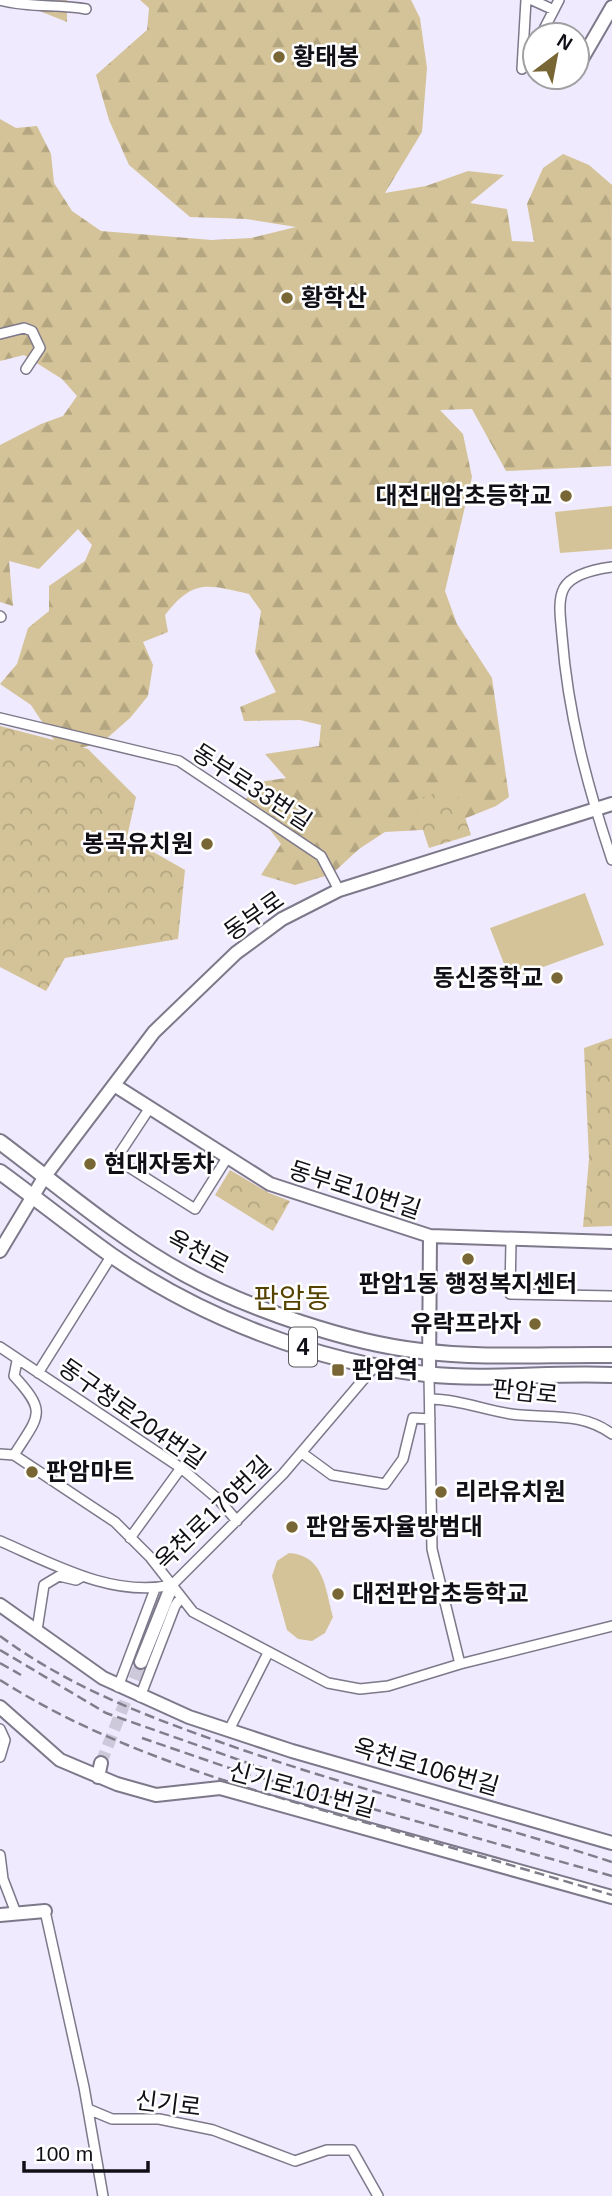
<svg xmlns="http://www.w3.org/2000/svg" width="612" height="2196" viewBox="0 0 612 2196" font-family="Helvetica,'Noto Sans KR',sans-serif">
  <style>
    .grass { fill: #d4c398 }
    .forest { fill: url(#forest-firs) }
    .park { fill: url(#park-crowns) }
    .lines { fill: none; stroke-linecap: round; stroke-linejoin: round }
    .secondary-tunnel { stroke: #cec9da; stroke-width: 12; stroke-dasharray: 12 6; stroke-linecap: butt }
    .street-casing { stroke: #7d788a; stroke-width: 12 }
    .secondary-casing { stroke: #7d788a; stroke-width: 16 }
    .primary-casing { stroke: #7d788a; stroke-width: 18 }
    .street { stroke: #fff; stroke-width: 9 }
    .secondary { stroke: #fff; stroke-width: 12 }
    .primary { stroke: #fff; stroke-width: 14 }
    .rail { stroke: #817e8b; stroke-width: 2.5; stroke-dasharray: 10 5; stroke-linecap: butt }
    .poi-dot { fill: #796635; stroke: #fff; stroke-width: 2.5 }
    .labels { text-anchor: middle; stroke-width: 5; stroke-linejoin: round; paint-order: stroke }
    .shield { fill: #fff; stroke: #59585d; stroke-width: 2 }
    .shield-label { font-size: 23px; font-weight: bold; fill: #121017 }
    .poi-label { font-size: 24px; font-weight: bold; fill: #121017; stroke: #fff; text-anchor: start }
    .street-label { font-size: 24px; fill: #121017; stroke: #fff }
    .quarter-label { font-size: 28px; fill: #564200; stroke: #fff }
  </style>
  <defs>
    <pattern id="forest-firs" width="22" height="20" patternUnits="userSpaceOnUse" patternTransform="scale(1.75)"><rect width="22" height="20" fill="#d4c398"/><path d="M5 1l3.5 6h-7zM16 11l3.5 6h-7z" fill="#b5a682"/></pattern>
    <pattern id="park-crowns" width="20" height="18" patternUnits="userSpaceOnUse" patternTransform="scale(1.75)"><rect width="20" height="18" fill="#d4c398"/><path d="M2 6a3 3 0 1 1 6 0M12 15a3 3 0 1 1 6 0" fill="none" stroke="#b5a682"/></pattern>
  </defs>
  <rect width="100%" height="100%" fill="#efeafd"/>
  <path class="grass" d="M612 506V549L560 553 555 512Z
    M585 893 604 945 510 979 490 928Z
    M289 1553C324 1555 325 1588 333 1617L325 1633 312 1641 298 1639 287 1630 272 1576 277 1561Z"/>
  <path class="forest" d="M9 0H67V22L12 0Z
    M140 0H411L420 18 427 68 422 132 385 193 426 186 468 171 504 175 470 203 507 209 512 241 534 242 527 204 543 168 563 154 589 165 612 185 611 466 506 471 472 409 440 410 463 434 472 477 445 591 457 624 492 678 509 797 496 806 439 829 385 832 359 849 332 874 295 885 261 875 281 844 246 799 259 782 286 778 265 754 319 746 321 725 300 720 244 721 240 707 276 692 255 652 261 611 249 594C207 584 193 579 165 615L168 632 143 642 153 665 148 696 130 718 105 740 79 749 56 743 31 705 0 684 17 664 28 628 49 611V586L85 561 92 545 78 529 39 569 9 561 13 606 0 602V445L41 424 63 416 77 396 62 379 24 355 0 361V119L16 128 37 126 51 154 54 183 72 211 101 231 212 240 251 238 296 227 246 219 190 217 129 165 109 120 96 75 147 30 149 8Z"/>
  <path class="park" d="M0 726 88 749 136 797 127 837 185 870 178 939 65 958 46 991 0 967Z
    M455 787 471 835 429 848 413 800Z
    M612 1038V1226L583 1227 589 1159 584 1048Z
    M230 1170 269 1193 290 1201 273 1231 215 1195Z"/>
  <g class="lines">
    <path class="secondary-tunnel" d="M101 1763 141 1662"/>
    <g class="street-casing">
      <path id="street" d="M0 0C29 8 57 4 86 9
        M532 0 554 10
        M542 33 559 0
        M523 49 533 50 535 47
        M522 69 526 0
        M0 334 24 328 32 331 40 348 26 369
        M612 567C597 569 572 574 564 588 557 601 561 621 562 636 568 714 587 785 612 860
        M0 616 1 617
        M0 718 179 761 321 856 339 890
        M149 1109 116 1159 195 1209 227 1158
        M511 1241 510 1294 612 1296
        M0 1347 181 1468 219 1500 237 1521
        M38 1373 112 1255
        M429 1375 432 1549 460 1664
        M430 1399C458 1399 484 1410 511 1414 548 1419 581 1411 612 1434
        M302 1453 332 1475 385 1484 403 1459 413 1418 430 1419
        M0 1454 14 1455 115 1522 150 1557 193 1612 328 1683 360 1689 388 1686 460 1664 612 1626
        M14 1455C39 1415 48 1413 14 1376L17 1361
        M130 1538 181 1468
        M0 1541C53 1564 113 1598 172 1585L283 1474 374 1367
        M37 1630 44 1585 59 1576 76 1580 83 1576
        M118 1687 155 1589
        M140 1697 175 1606 181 1597
        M0 1729 5 1740 0 1757
        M229 1730 268 1653
        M0 1855 3 1879 16 1913
        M45 1911 84 2087 103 2196
        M88 2109 112 2119H159L213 2130 295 2161 327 2150H352L378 2196"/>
    </g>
    <g class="secondary-casing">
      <path id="secondary" d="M579 64 612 7
        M114 1085 270 1184 430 1236 612 1242
        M0 1251 45 1176 154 1032 236 953 282 919 339 890 612 804
        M429 1375 430 1236
        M0 1605 103 1678 189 1717 292 1751 612 1843
        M141 1662 172 1585
        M0 1707 60 1760 117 1784 156 1795 220 1788 612 1897
        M98 1777 101 1763
        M0 1915 45 1911"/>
    </g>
    <g class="primary-casing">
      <path id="primary" d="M0 1142C60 1187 119 1238 185 1274 249 1309 349 1343 421 1351 484 1359 549 1354 612 1355
        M0 1172C37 1199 73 1228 111 1255 202 1318 316 1362 426 1374 488 1381 550 1372 612 1375"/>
    </g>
    <use href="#street" class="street"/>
    <use href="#secondary" class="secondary"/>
    <use href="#primary" class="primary"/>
    <path class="rail" d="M0 1636C66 1685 143 1715 220 1742 349 1788 482 1820 612 1862
      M0 1650 106 1713 262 1768
      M0 1663 21 1675
      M0 1680C115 1753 248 1789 378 1826 456 1849 534 1872 612 1895
      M142 1738 241 1772 612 1876"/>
  </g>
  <g class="poi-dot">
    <circle cx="279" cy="57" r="7"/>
    <circle cx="287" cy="298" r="7"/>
    <circle cx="566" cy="496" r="7"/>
    <circle cx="207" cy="844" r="7"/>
    <circle cx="557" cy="978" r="7"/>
    <circle cx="90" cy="1164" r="7"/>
    <circle cx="468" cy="1259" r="7"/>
    <circle cx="535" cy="1324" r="7"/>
    <rect x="331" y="1363" width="14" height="14" rx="3.5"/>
    <circle cx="32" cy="1472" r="7"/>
    <circle cx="441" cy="1492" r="7"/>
    <circle cx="292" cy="1527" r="7"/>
    <circle cx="338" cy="1594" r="7"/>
  </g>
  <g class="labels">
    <rect class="shield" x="289" y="1327.5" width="28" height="39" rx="5"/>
    <g class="shield-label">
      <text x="303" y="1355">4</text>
    </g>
    <g class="poi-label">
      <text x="293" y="65">황태봉</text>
      <text x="301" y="306">황학산</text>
      <text x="552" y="504" text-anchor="end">대전대암초등학교</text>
      <text x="193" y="852" text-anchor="end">봉곡유치원</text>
      <text x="543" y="986" text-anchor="end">동신중학교</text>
      <text x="104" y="1172">현대자동차</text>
      <text x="468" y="1292" text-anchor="middle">판암1동 행정복지센터</text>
      <text x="521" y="1332" text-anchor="end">유락프라자</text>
      <text x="352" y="1378">판암역</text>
      <text x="46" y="1480">판암마트</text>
      <text x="455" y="1500">리라유치원</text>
      <text x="306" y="1535">판암동자율방범대</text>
      <text x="352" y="1602">대전판암초등학교</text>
    </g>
    <g class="street-label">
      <text transform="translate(252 787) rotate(33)" y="8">동부로33번길</text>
      <text transform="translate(254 916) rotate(-35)" y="8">동부로</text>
      <text transform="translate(355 1190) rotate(18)" y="8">동부로10번길</text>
      <text transform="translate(198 1252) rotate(28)" y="8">옥천로</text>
      <text transform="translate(525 1392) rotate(6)" y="8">판암로</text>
      <text transform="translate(132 1414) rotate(35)" y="8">동구청로204번길</text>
      <text transform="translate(213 1513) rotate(-44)" y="8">옥천로176번길</text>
      <text transform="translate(426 1767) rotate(16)" y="8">옥천로106번길</text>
      <text transform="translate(302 1790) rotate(15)" y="8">신기로101번길</text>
      <text transform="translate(168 2104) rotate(7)" y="8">신기로</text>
    </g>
    <g class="quarter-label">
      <text x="292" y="1308">판암동</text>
    </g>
  </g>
  <g transform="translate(556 56) rotate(32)"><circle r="33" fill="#ffffff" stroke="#a09fa2" stroke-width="2"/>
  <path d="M0-5L12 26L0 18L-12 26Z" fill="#796635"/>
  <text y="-10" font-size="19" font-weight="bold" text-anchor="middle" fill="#121017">N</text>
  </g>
  <path d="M24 2161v10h124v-10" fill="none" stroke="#121017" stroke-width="3.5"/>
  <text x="35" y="2161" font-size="21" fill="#121017" stroke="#ffffff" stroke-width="5" paint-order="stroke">100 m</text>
</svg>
